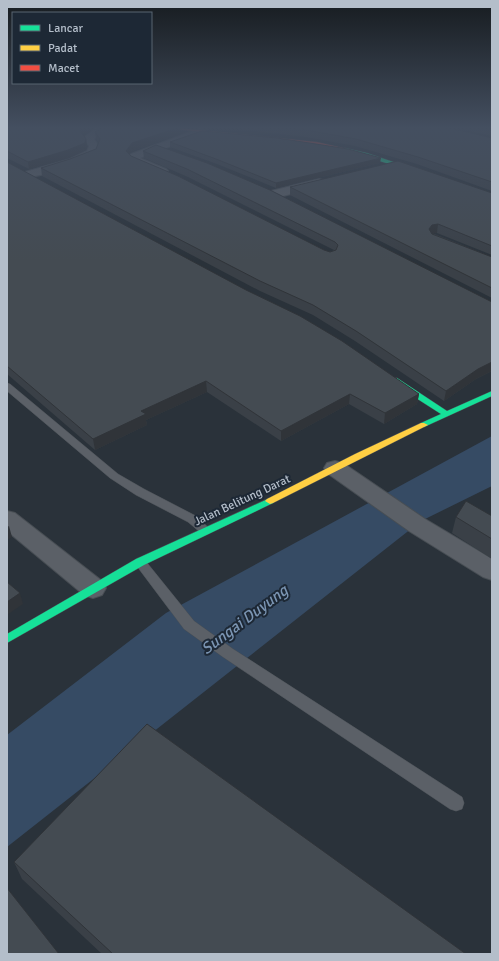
<svg xmlns="http://www.w3.org/2000/svg" width="499" height="961" viewBox="0 0 499 961" font-family="Signika,sans-serif">
  <style>
    .water { fill: #364b64 }
    .lines { fill: none; stroke-linecap: round; stroke-linejoin: round }
    .lane-casing { stroke: #484e54; stroke-width: 1 }
    .street-casing { stroke: #484e54; stroke-width: 2 }
    .fast-casing { stroke: #484e54; stroke-width: 1 }
    .slow-casing { stroke: #484e54; stroke-width: 1 }
    .jam-casing { stroke: #484e54; stroke-width: 1 }
    .lane { fill: #5b6067; fill-rule: evenodd }
    .street { fill: #5b6067; fill-rule: evenodd }
    .fast { fill: #16e098; fill-rule: evenodd }
    .slow { fill: #ffcf43; fill-rule: evenodd }
    .jam { fill: #f24e42; fill-rule: evenodd }
    .wall { fill: #3a4047 }
    .shaded-wall { fill: #303439 }
    .building { fill: #444b52; stroke: #303439 }
    .labels { text-anchor: middle; stroke-width: 4; stroke-linejoin: round; paint-order: stroke }
    .street-label { font-size: 12px; fill: #b4beca; stroke: #1d2835 }
    .near-water-label { font-size: 16px; font-style: italic; fill: #7b95b3; stroke: #1d2835 }
  </style>
  <rect width="100%" height="100%" fill="#2a323a"/>
  <path class="water" d="M492 436V486L421 521 7 847V735L166 613Z"/>
  <g class="lines">
    <g class="lane-casing">
      <path id="lane" d="M7 383 10 384 118 474 144 489 196 516 211 530 209 533 205 534 201 533 188 522 136 495 110 478 7 391Z
        M140 558 144 559 194 621 233 649 462 797 464 803 462 809 456 811 450 809 223 657 184 629 136 565 134 562 136 559Z"/>
    </g>
    <g class="street-casing">
      <path id="street" d="M98 127H110L94 139 99 146 96 155C83 161 37 180 25 176L23 174 25 172 70 159 87 151 89 146 83 138Z
        M201 128 206 131 205 133 140 158 166 169 168 171 166 173C158 175 133 165 128 158L131 154Z
        M319 179 323 180 325 183 323 186 275 198 271 197 269 194 271 191Z
        M335 461 343 463 425 519 492 559V580L483 577 409 531 327 473 324 468 327 463Z
        M7 511 15 513 102 581 106 588 102 595 93 598 84 595 7 531Z"/>
    </g>
    <g class="fast-casing">
      <path id="fast" d="M345 148 367 153 423 172 419 173 343 150Z
        M391 378H397L447 411 492 391V396L424 427H421L420 425 421 423 441 414 391 382Z
        M270 498 275 501 273 503 144 565 7 643V634L136 559Z"/>
    </g>
    <g class="slow-casing">
      <path id="slow" d="M421 423H424L428 425 273 503 270 504 265 501 267 499 355 454Z"/>
    </g>
    <g class="jam-casing">
      <path id="jam" d="M155 127H168L317 142 347 149 345 150 317 144Z"/>
    </g>
    <use href="#lane" class="lane"/>
    <use href="#street" class="street"/>
    <use href="#fast" class="fast"/>
    <use href="#slow" class="slow"/>
    <use href="#jam" class="jam"/>
  </g>
  <path class="wall" d="M7 127 84 136 86 139 87 146 86 150 69 158 29 169 7 158Z
    M180 127V134L132 151 129 154 131 156 324 250 330 252 334 250 188 177 144 158 143 151 156 145 492 302V371L476 379 444 401 355 341 313 315 260 291 42 176 41 168 70 159 96 149 98 143 96 139 95 132Z
    M205 127H446L492 138V191L417 164 355 146 306 137 229 128Z
    M451 127H492V136Z
    M170 142 380 163 276 188 217 164 170 147Z
    M7 162 419 394 417 404 384 424 349 404 281 441 207 392 146 420 147 425 95 450 7 374Z
    M290 187 492 193V255L437 233H432L492 257V298L290 195Z
    M492 516V559L452 533 456 517Z
    M14 862 466 954H102L22 879Z"/>
  <path class="shaded-wall" d="M85 127H96L82 137 81 132V130Z
    M180 127V134L132 151 126 158V151L132 143Z
    M86 139 87 146 86 150 69 158 29 169 28 162Z
    M381 158 380 163 276 188V183Z
    M438 224 437 233 431 234 429 229 432 225Z
    M492 362V371L476 379 444 401 446 391 478 369Z
    M206 381 207 392 146 420 147 425 95 450 93 439 141 411Z
    M350 394 349 404 281 441V431Z
    M419 394 417 404 384 424 385 413Z
    M9 526 12 537 7 540V527Z
    M20 593 23 604 7 615V602Z"/>
  <path class="building" d="M7 127H85L81 130V132L86 139 85 143 68 150 28 162 7 151Z
    M103 127H180L132 143 126 151 131 156 178 176 324 250 330 252 336 250 338 245 335 242 187 169 143 151 156 145 207 163 270 190 492 302V362L478 369 446 391 356 331 313 305 260 281 41 168 70 159 96 149 100 139 95 132Z
    M278 127H446L492 138V182L418 157 356 139 306 130Z
    M482 127H492V129Z
    M202 131 277 138 348 149 381 158 276 183 216 159 170 142Z
    M398 161 492 193V246L438 224 432 225 429 229 432 234 492 257V288L290 187Z
    M7 162 246 290 300 316 342 341 419 394 385 413 350 394 281 431 206 381 141 411 146 414 93 439 7 366Z
    M466 501 492 516V539L456 517Z
    M7 582 20 593 7 602Z
    M147 724 466 954H113L14 862Z
    M7 888 59 954H7Z"/>
  <linearGradient id="sky" x2="0" y2="1"><stop stop-color="#171c20"/><stop offset="0.49" stop-color="#444f60"/><stop offset="1" stop-color="#444f60" stop-opacity="0"/></linearGradient>
  <rect width="499" height="261" fill="url(#sky)"/>
  <g class="labels">
    <g class="street-label">
      <text transform="translate(242 500) rotate(-25)" y="4">Jalan Belitung Darat</text>
    </g>
    <g class="near-water-label">
      <text transform="translate(244 619) rotate(-37)" y="6">Sungai Duyung</text>
    </g>
  </g>
  <rect width="499" height="961" fill="none" stroke="#b4beca" stroke-width="16"/>
  <rect x="12" y="12" width="140" height="72" fill="#1d2835" stroke="#596471"/>
  <rect x="20" y="25" width="20" height="6" fill="#16e098" stroke="#596471"/>
  <text x="48" y="32" font-size="12" fill="#b4beca">Lancar</text>
  <rect x="20" y="45" width="20" height="6" fill="#ffcf43" stroke="#596471"/>
  <text x="48" y="52" font-size="12" fill="#b4beca">Padat</text>
  <rect x="20" y="65" width="20" height="6" fill="#f24e42" stroke="#596471"/>
  <text x="48" y="72" font-size="12" fill="#b4beca">Macet</text>
</svg>
